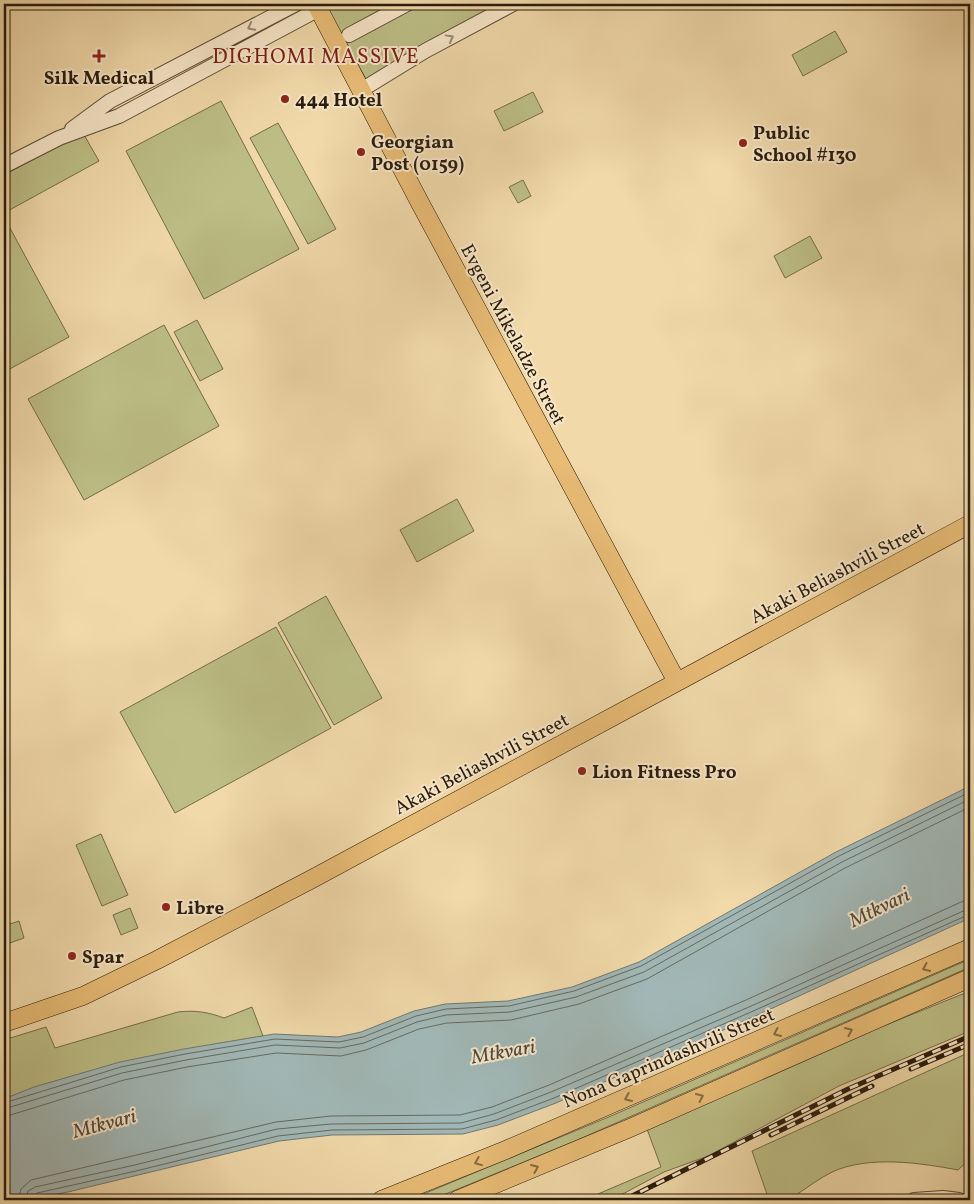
<svg xmlns="http://www.w3.org/2000/svg" width="974" height="1204" viewBox="0 0 974 1204" font-family="Vollkorn,serif">
  <style>
    .green { fill: #bdbe86; stroke: #736d49 }
    .water { fill: #a1b7b5; stroke: #717971 }
    .lines { fill: none; stroke-linecap: round; stroke-linejoin: round }
    .shore { stroke: #656a60; stroke-width: 1 }
    .minor-casing { stroke: #5b4b34; stroke-width: 16 }
    .major-casing { stroke: #291c0c; stroke-width: 19 }
    .minor { stroke: #f6e6c8; stroke-width: 14 }
    .major { stroke: #e8bc75; stroke-width: 18 }
    .rail-casing { stroke: #291c0c; stroke-width: 5 }
    .rail { stroke: #f6e6c8; stroke-width: 3; stroke-dasharray: 9; stroke-linecap: butt }
    .oneway { stroke: #9a8b73 }
    .oneway2 { stroke: #886c40 }
    .poi-dot { fill: #8f2418; stroke: #f6e6c8; stroke-width: 2 }
    .labels { text-anchor: middle; stroke-width: 4; stroke-linejoin: round; paint-order: stroke }
    .poi-label { font-size: 19px; font-weight: bold; fill: #291c0c; stroke: #f6e6c8; text-anchor: start }
    .street-label { font-size: 19px; fill: #291c0c; stroke: #f6e6c8 }
    .water-label { font-size: 20px; font-style: italic; fill: #4d4a3f; stroke: #f6e6c8 }
    .quarter-label { font-size: 21px; letter-spacing: 1px; fill: #7a1f14; stroke: #f6e6c8 }
  </style>
  <rect width="100%" height="100%" fill="#f1d9aa"/>
  <filter id="stains"><feTurbulence type="fractalNoise" baseFrequency=".004" numOctaves="4"/><feColorMatrix values="0 0 0 0 .2 0 0 0 0 .09 0 0 0 0 .02 0 0 0 .5 -.17"/></filter>
  <radialGradient id="worn" r=".72"><stop offset=".6" stop-color="#630" stop-opacity="0"/><stop offset="1" stop-color="#630" stop-opacity=".3"/></radialGradient>
  <path class="green" d="M325 4H507L367 81Z
    M835 31 847 52 803 76 792 55Z
    M533 92 543 112 504 131 494 111Z
    M221 101 299 249 204 299 126 151Z
    M278 123 336 229 308 244 250 138Z
    M83 133 99 161 4 213V175Z
    M523 180 531 196 518 203 509 187Z
    M4 217 69 337 4 372Z
    M810 236 822 258 785 278 774 256Z
    M197 320 223 369 200 381 174 332Z
    M164 325 219 426 84 500 28 399Z
    M457 499 474 531 417 562 400 530Z
    M326 596 382 698 334 725 278 623Z
    M276 627 331 728 175 813 120 712Z
    M101 834 128 895 102 906 76 845Z
    M130 908 138 928 121 935 113 915Z
    M19 921 24 938 4 945V926Z
    M970 959V967L575 1141 431 1200H409L611 1116Z
    M970 991V1031L839 1086 708 1156 664 1172 619 1196 604 1200H584L661 1167 647 1129 819 1052Z
    M252 1007 263 1036C174 1051 88 1067 4 1099V1040L46 1027 55 1048 178 1012C195 1010 208 1012 224 1018Z
    M970 1052V1159L958 1170C921 1163 869 1155 832 1172 820 1178 808 1187 796 1195L799 1200H769L752 1151Z"/>
  <path class="water" d="M970 786V918L753 1017 556 1103 498 1125 463 1134 332 1135 279 1141 68 1192 24 1200H4V1099L34 1087 120 1062 184 1049 274 1034 338 1037 361 1032 414 1011 445 1004 508 1001 572 987 639 962 836 852Z"/>
  <g class="lines">
    <path class="shore" d="M4 1103 121 1067 185 1054 275 1039 339 1042 363 1037 416 1016 446 1009 509 1006 574 991 641 966 839 856 970 792
      M4 1109 122 1073 186 1060 275 1045 340 1048 364 1043 417 1022 446 1015 510 1012 576 997 644 972 842 862 970 799
      M4 1117 124 1080 187 1067 276 1053 341 1056 366 1050 419 1029 447 1023 511 1020 579 1004 647 979 845 868 970 807
      M18 1200 21 1189 31 1180 276 1122 331 1116 460 1115 492 1107 549 1085 746 1000 961 902 970 900
      M26 1200 28 1191 35 1187 135 1165 277 1129 331 1124 461 1123 494 1114 551 1092 749 1007 970 908
      M32 1200 33 1196 37 1193 136 1171 278 1136 332 1130 462 1129 496 1120 554 1098 751 1012 970 914"/>
    <g class="minor-casing">
      <path id="minor" d="M349 35 407 4
        M363 89 425 51 513 4
        M72 129 110 101 296 4
        M4 166 59 138 119 116 319 9
        M914 1200 943 1198 959 1200"/>
    </g>
    <g class="major-casing">
      <path id="major" d="M316 4 419 201 677 682
        M4 1023 83 996 157 960 312 879 970 524
        M381 1200 508 1149 970 948
        M457 1200 630 1128 970 978"/>
    </g>
    <use href="#minor" class="minor"/>
    <use href="#major" class="major"/>
    <g class="rail-casing">
      <path id="rail" d="M911 1069 970 1044
        M771 1135 872 1086
        M624 1200 848 1089 970 1036"/>
    </g>
    <use href="#rail" class="rail"/>
  </g>
  <defs><path id="oneway-chevron" d="M-2-3.5L2.5 0L-2 3.5" fill="none" stroke-width="1.6" stroke-linecap="round" stroke-linejoin="round" transform="scale(1.25)"/></defs>
  <g class="oneway">
    <use href="#oneway-chevron" transform="translate(251 27) rotate(152)"/>
    <use href="#oneway-chevron" transform="translate(450 38) rotate(-29)"/>
  </g>
  <g class="oneway2">
    <use href="#oneway-chevron" transform="translate(926 968) rotate(156)"/>
    <use href="#oneway-chevron" transform="translate(849 1031) rotate(-24)"/>
    <use href="#oneway-chevron" transform="translate(777 1033) rotate(156)"/>
    <use href="#oneway-chevron" transform="translate(700 1097) rotate(-24)"/>
    <use href="#oneway-chevron" transform="translate(628 1098) rotate(157)"/>
    <use href="#oneway-chevron" transform="translate(478 1162) rotate(158)"/>
    <use href="#oneway-chevron" transform="translate(535 1168) rotate(-23)"/>
  </g>
  <g class="poi-dot">
    <path d="M96.5 48.5h5v5h5v5h-5v5h-5v-5h-5v-5h5z"/>
    <circle cx="285" cy="99" r="5"/>
    <circle cx="743" cy="143" r="5"/>
    <circle cx="361" cy="152" r="5"/>
    <circle cx="582" cy="771" r="5"/>
    <circle cx="166" cy="907" r="5"/>
    <circle cx="72" cy="956" r="5"/>
  </g>
  <g class="labels">
    <g class="poi-label">
      <text x="99" y="84" text-anchor="middle">Silk Medical</text>
      <text x="295" y="106">444 Hotel</text>
      <text x="753" y="139">Public<tspan x="753" dy="22">School #130</tspan></text>
      <text x="371" y="148">Georgian<tspan x="371" dy="22">Post (0159)</tspan></text>
      <text x="592" y="778">Lion Fitness Pro</text>
      <text x="176" y="914">Libre</text>
      <text x="82" y="963">Spar</text>
    </g>
    <g class="street-label">
      <text transform="translate(514 334) rotate(62)" y="7">Evgeni Mikeladze Street</text>
      <text transform="translate(837 572) rotate(-28)" y="7">Akaki Beliashvili Street</text>
      <text transform="translate(481 763) rotate(-28)" y="7">Akaki Beliashvili Street</text>
      <text transform="translate(668 1057) rotate(-23)" y="7">Nona Gaprindashvili Street</text>
    </g>
    <g class="water-label">
      <text transform="translate(879 907) rotate(-26)" y="7">Mtkvari</text>
      <text transform="translate(503 1051) rotate(-10)" y="7">Mtkvari</text>
      <text transform="translate(104 1123) rotate(-15)" y="7">Mtkvari</text>
    </g>
    <g class="quarter-label">
      <text x="316" y="63">DIGHOMI MASSIVE</text>
    </g>
  </g>
  <rect width="974" height="1204" fill="none" stroke="#f1d9aa" stroke-width="20"/>
  <rect x="5" y="5" width="964" height="1194" fill="none" stroke="#291c0c" stroke-width="2.5"/>
  <rect x="10" y="10" width="954" height="1184" fill="none" stroke="#291c0c"/>
  <rect width="100%" height="100%" filter="url(#stains)"/>
  <rect width="100%" height="100%" fill="url(#worn)"/>
</svg>
